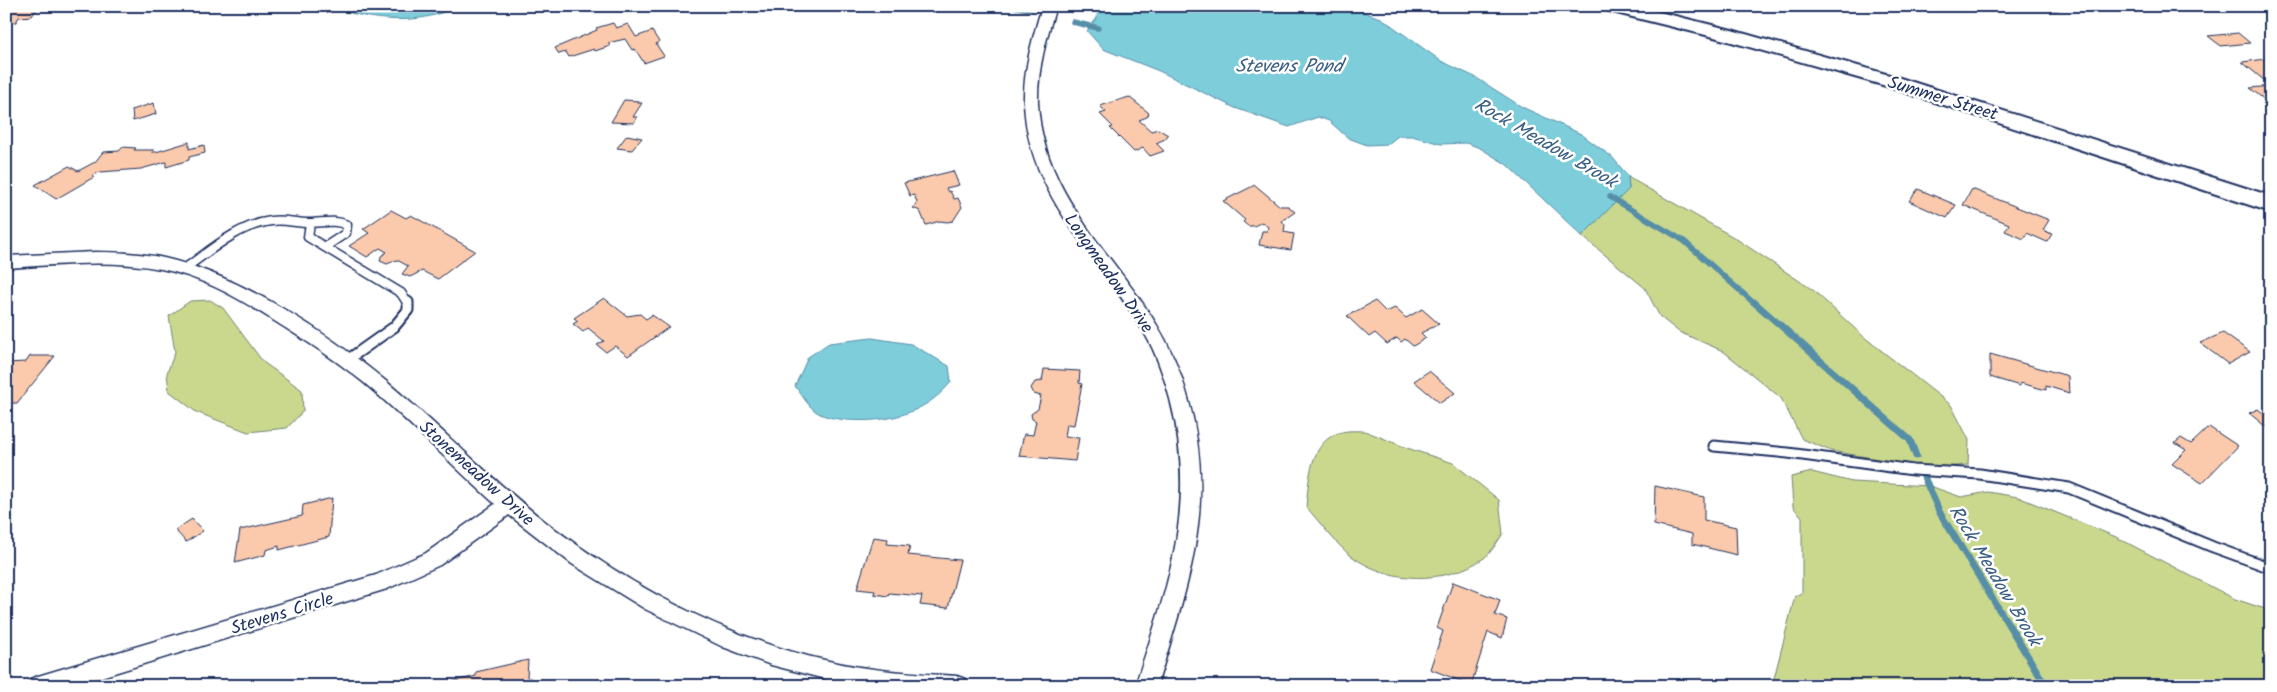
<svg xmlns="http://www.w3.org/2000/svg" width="2277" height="692" viewBox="0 0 2277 692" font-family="Kalam,sans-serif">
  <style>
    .green { fill: #c9d88c; stroke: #728475 }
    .water { fill: #7ecdda; stroke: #568ea8 }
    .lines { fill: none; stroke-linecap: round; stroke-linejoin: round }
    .stream-far1 { stroke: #568ea8; stroke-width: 5.5 }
    .stream { stroke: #568ea8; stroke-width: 7 }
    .building { fill: #fbc9ab; stroke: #1b2f5e }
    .service-far1-casing { stroke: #1b2f5e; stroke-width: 11 }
    .service-casing { stroke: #1b2f5e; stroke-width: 13 }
    .minor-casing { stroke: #1b2f5e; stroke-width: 3 }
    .secondary-casing { stroke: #1b2f5e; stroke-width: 4 }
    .service-far1 { stroke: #fff; stroke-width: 8 }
    .service { stroke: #fff; stroke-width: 9 }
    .minor { fill: #fff; fill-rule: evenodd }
    .secondary { fill: #fff; fill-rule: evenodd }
    .labels { text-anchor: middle; stroke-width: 5; stroke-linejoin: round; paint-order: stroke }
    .street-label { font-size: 18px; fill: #1b2f5e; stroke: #fff }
    .water-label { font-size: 19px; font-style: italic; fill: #395e83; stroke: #fff }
  </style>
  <rect width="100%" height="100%" fill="#fff"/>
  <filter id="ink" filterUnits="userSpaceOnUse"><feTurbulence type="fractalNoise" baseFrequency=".02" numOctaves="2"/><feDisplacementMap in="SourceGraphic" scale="10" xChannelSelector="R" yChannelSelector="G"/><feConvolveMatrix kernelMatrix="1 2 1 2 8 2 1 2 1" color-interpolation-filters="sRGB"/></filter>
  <g filter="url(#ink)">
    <path class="green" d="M1628 177 1735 238 1813 290 1864 337 1951 405 1969 440 1968 465 1931 468 1831 451 1802 439 1781 398 1723 351 1679 332 1660 317 1645 288 1582 236 1629 189Z
      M210 300 223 308 263 362 302 390 303 411 287 428 248 432 196 412 169 391 167 373 175 352 169 316 190 301Z
      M1365 431 1407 448 1453 463 1499 500 1503 534C1497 542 1491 553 1484 558 1445 585 1388 584 1350 555 1334 542 1320 522 1306 507 1309 481 1309 440 1342 432 1349 430 1358 431 1365 431Z
      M1812 472 1852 482 1930 486 1961 497 1988 492 2018 497 2116 537 2235 599 2271 611V686H1772L1795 596 1802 593V517L1793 507 1791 477Z"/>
    <path class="water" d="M348 6H457C424 24 383 22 347 12Z
      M1098 6H1345L1381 18 1441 61 1475 77 1522 107 1581 134 1612 157 1628 176 1629 189 1582 236 1506 164 1480 148 1466 143 1441 144 1412 136H1398L1388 144 1367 145 1348 138 1329 121 1318 117 1289 127 1235 108 1159 71 1103 49 1087 31 1097 18Z
      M872 338 911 344 949 366 951 382C925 414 887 423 847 420 837 419 822 417 814 410 807 404 801 394 795 386L808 357 829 343Z"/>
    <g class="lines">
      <path class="stream-far1" d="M1013 6 1028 9
        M1073 22 1098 28
        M1610 197 1684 241 1755 304"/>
      <path class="stream" d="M1754 302 1910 440 1916 456
        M1924 477 1940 513 2046 686"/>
    </g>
    <path class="building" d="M6 6H35L38 7 32 16 19 17 16 22 6 23Z
      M2046 6H2068L2055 11Z
      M613 23 616 28 628 24 636 37 652 31 659 42 656 44 664 56 644 63 635 49 632 50 625 39 608 43 610 46 595 51 594 49 569 57 566 52 559 54 555 48 597 30 596 28Z
      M2238 33 2250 43 2221 46 2208 36Z
      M2266 59 2271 63V86L2242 62Z
      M2271 86V105L2250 88Z
      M1129 97 1149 113 1147 117 1139 120 1151 131 1158 129 1168 135 1165 139 1156 143 1164 151 1150 156 1143 148 1134 152 1110 128 1113 127 1100 114 1106 112 1100 106Z
      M624 100 639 101 638 103H642L633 117H637L634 123 611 122Z
      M154 103 156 114 133 121 132 110Z
      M627 135 642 138 632 150 617 148Z
      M189 142V149L204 145 205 153 189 157V160L166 167V162L141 169 100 172 92 176 94 177 56 199 35 185 69 166 78 171 95 162 103 152 119 151 123 147 136 148 134 150H154L152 152H156Z
      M953 171 959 185 946 188 948 192 950 191 954 199 958 198 962 207 953 221 947 222 940 221 926 225 920 211 913 208 917 202 914 195 910 196 904 183Z
      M1255 185 1280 206H1288L1295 212 1282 221 1285 225 1284 232 1294 234 1291 250 1259 245 1262 231H1267L1268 227 1262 222 1254 226H1248L1243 222 1245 220 1223 201Z
      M1918 189 1956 205 1947 218 1909 201Z
      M1972 189 2049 220 2043 230 2052 234 2047 242 2027 233 2024 239 2005 231 2009 224 1963 205Z
      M391 210 406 218 411 215 475 251 438 279 422 271 410 277 402 274 408 266 397 260 387 264 380 261 381 256 387 252 380 248 367 257 349 246 369 233 363 229Z
      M604 298 627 316 640 314 646 319 652 315 669 327 628 356 615 346 606 352 597 345 604 341 588 328 583 332 573 324 578 321 574 318Z
      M1375 301 1386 312 1395 308 1406 318 1422 309 1439 324 1421 333 1426 338 1413 346 1405 339 1401 342 1397 338 1387 344 1375 333 1369 337 1347 316Z
      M2223 333 2250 352 2228 364 2200 343Z
      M1990 354 2068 376 2069 393 2046 386V390L2020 383V386L1990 377Z
      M30 356H55L17 403H6V363L26 362Z
      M1044 369 1080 371 1079 383 1082 384 1074 425 1067 424 1065 437 1079 438 1075 461 1019 456 1024 434 1033 435 1036 421 1032 419 1031 414 1038 409 1041 396 1034 394 1031 388 1035 382 1042 381Z
      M1429 371 1455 393 1440 403 1414 381Z
      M2258 409 2264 414 2271 412V431L2249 413Z
      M2209 427 2238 446 2202 483 2172 464 2186 450 2175 443 2181 438 2191 444Z
      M1655 486 1704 497V520L1736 527 1737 555 1692 544V534L1654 525Z
      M332 498 329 537 279 550V546L266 550 265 555 235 563 240 530 302 516 303 505Z
      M192 519 203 531 186 542 175 530Z
      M873 537 888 539 887 544 910 546 908 555 960 560 948 608 920 605 922 596 889 593 888 596 874 594 875 591 857 589Z
      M1453 582 1500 600 1495 615 1507 619 1502 638 1488 632 1471 685 1430 669 1443 631 1437 628Z
      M528 660 527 678H531V686H434L476 676V672Z"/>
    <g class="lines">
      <g class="service-far1-casing">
        <path id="service-far1" d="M310 223 308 237 401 293 408 304
          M184 269C210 251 238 225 271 221 284 219 296 223 309 223 323 223 334 219 347 225L346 233 325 247"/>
      </g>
      <g class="service-casing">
        <path id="service" d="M346 361 394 327 408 310V302
          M1714 446 1788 453 1913 470 1980 474 2069 488 2213 547 2271 568"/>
      </g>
      <g class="minor-casing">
        <path id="minor" d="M1042 6H1056C1047 37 1037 70 1038 103 1043 195 1110 249 1155 322 1170 346 1181 372 1188 398 1218 504 1188 585 1157 686H1135C1168 586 1198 505 1170 399 1164 377 1157 355 1146 336 1102 258 1027 198 1024 102 1023 70 1033 37 1042 6Z
          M95 252C118 252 142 253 164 258 240 275 328 333 387 382 443 429 493 482 551 526 633 588 728 639 829 661 871 671 914 673 957 676L965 679 968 686H852L771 665 723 647 645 609 572 564 509 515 440 565 387 589 72 686H27L30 679 38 676 376 575 426 553 495 504C455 468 417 429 376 393 343 364 305 340 268 317 235 296 199 276 161 269 110 259 58 265 6 268V256Z"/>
      </g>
      <g class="secondary-casing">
        <path id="secondary" d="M1602 6H1635L1728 29 1900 78 2271 196V212L1886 86 1714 37 1604 10Z"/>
      </g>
      <use href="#service-far1" class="service-far1"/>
      <use href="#service" class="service"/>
      <use href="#minor" class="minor"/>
      <use href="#secondary" class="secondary"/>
    </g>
  </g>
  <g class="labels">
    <g class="street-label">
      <text transform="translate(1943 98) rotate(17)" y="6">Summer Street</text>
      <text transform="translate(1109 273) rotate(55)" y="6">Longmeadow Drive</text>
      <text transform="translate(477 473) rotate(42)" y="6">Stonemeadow Drive</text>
      <text transform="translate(282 613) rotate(-17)" y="6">Stevens Circle</text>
    </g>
    <g class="water-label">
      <text x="1289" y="72">Stevens Pond</text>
      <text transform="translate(1546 142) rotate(30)" y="7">Rock Meadow Brook</text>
      <text transform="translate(1996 575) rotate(59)" y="7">Rock Meadow Brook</text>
    </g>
  </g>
  <rect width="2277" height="692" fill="none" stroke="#fff" stroke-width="25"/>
  <rect x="12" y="12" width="2252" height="667" fill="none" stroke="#1b2f5e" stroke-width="2" filter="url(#ink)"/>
</svg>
